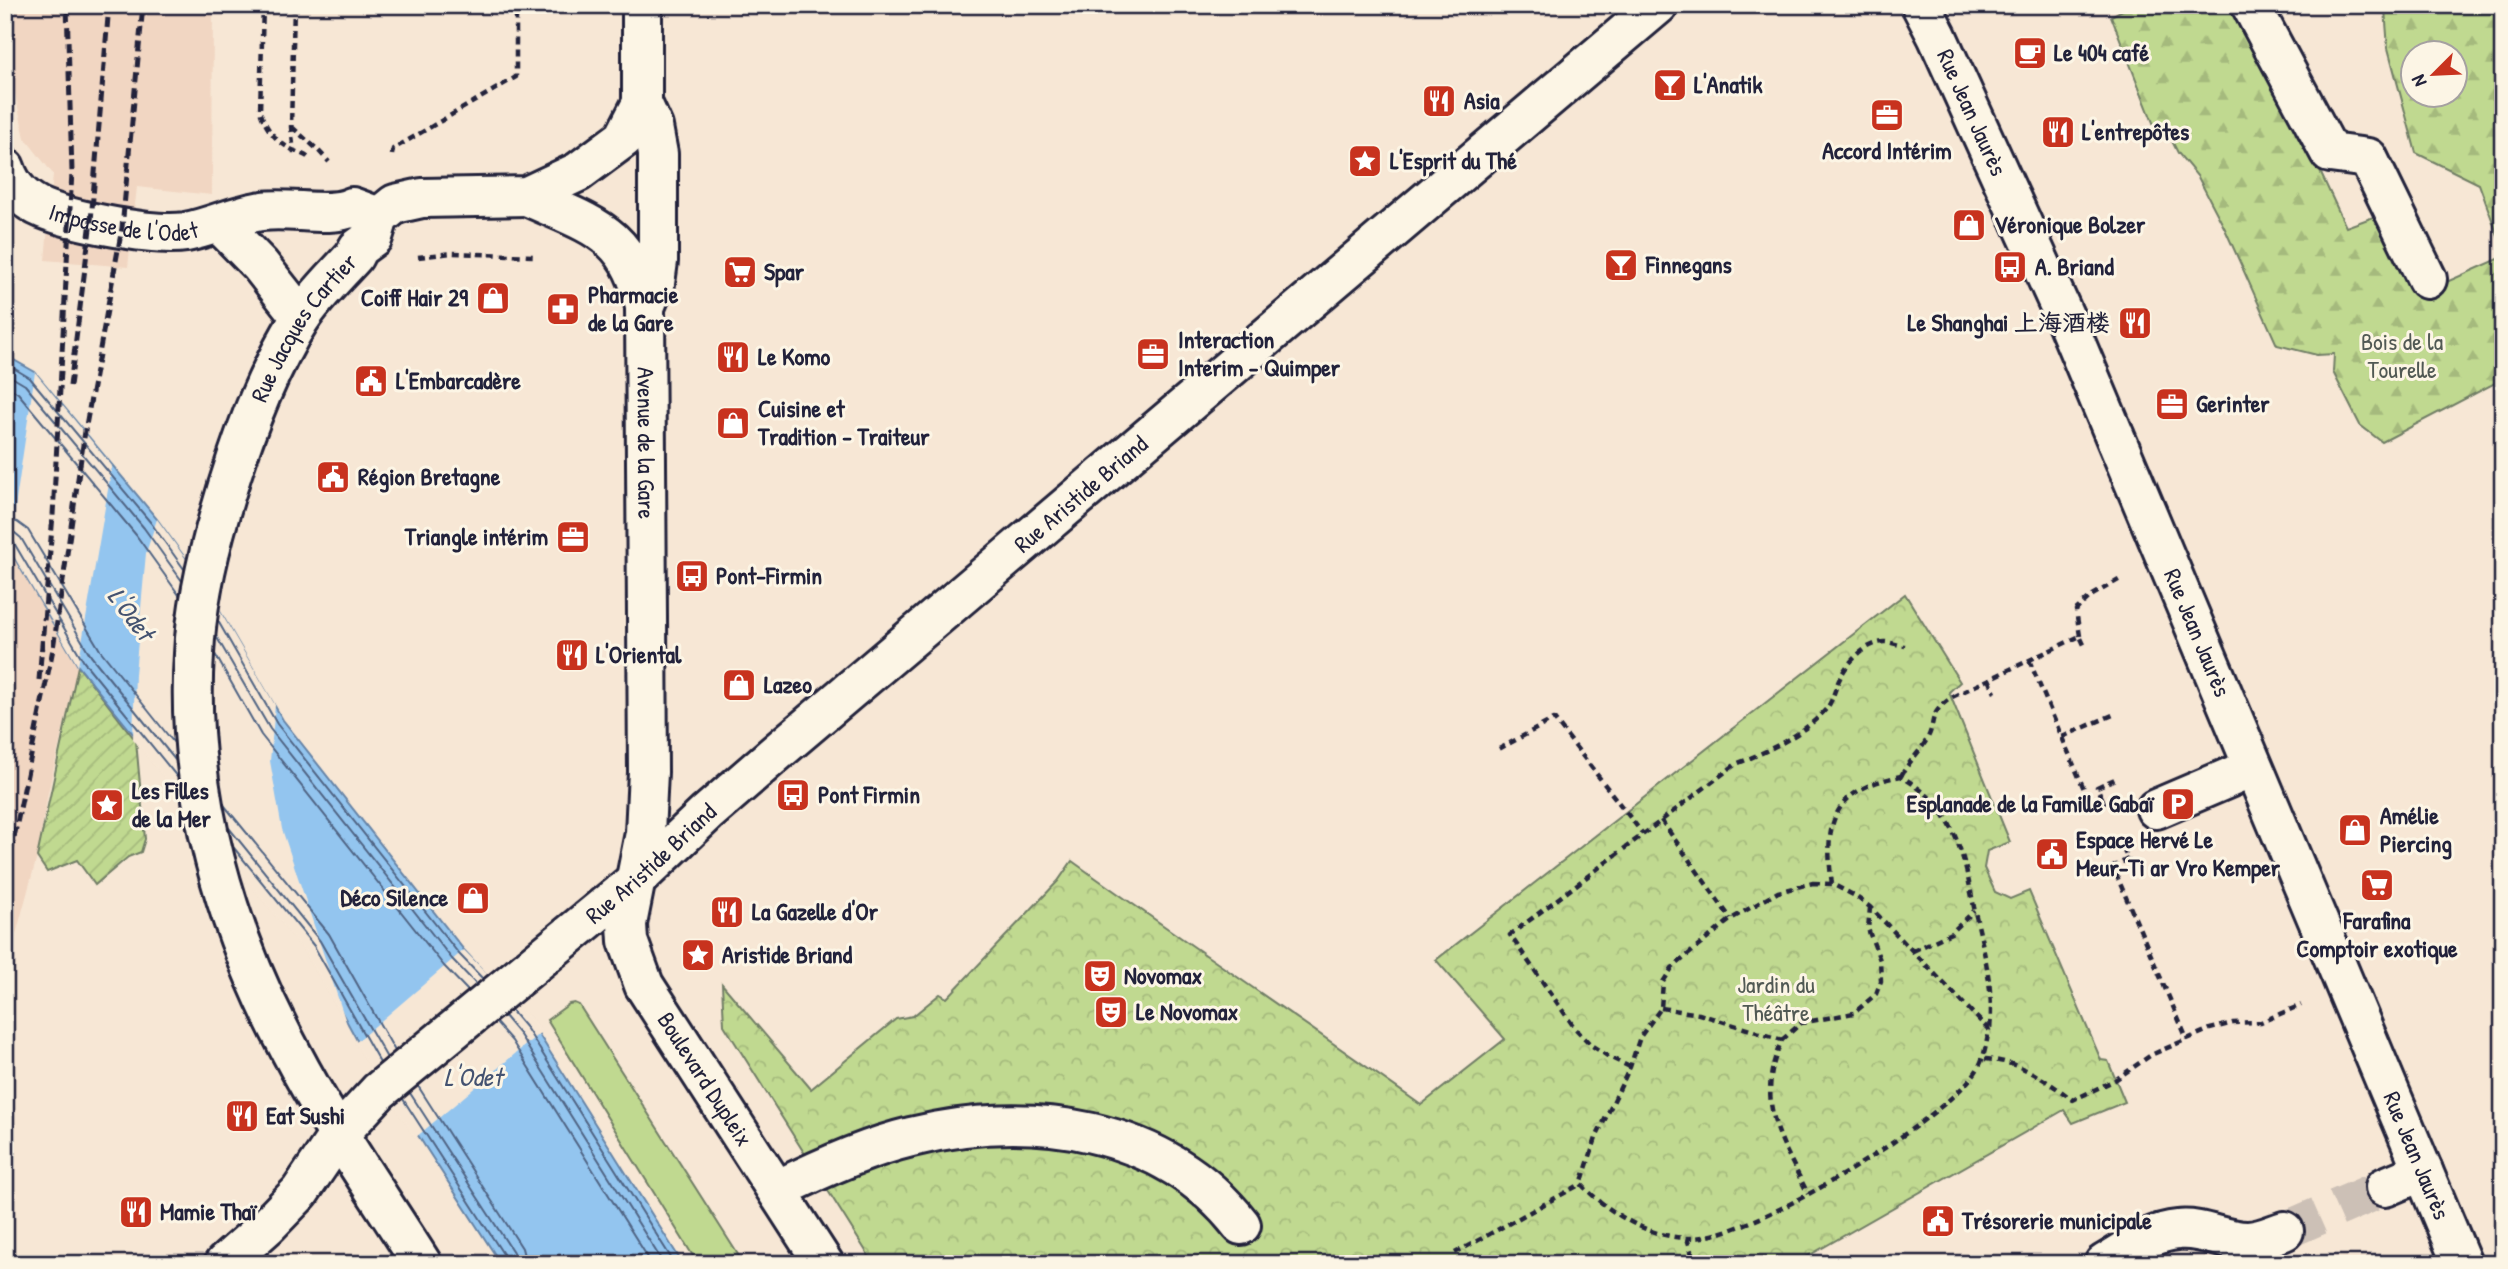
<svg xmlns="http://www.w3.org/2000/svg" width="2508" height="1269" viewBox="0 0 2508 1269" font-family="'Patrick Hand','LXGW WenKai TC',sans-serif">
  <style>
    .built { fill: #f1d6c2 }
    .grass { fill: #c0d990; stroke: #717e66; stroke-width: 2 }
    .forest { fill: url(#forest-firs); stroke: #717e66; stroke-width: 2; fill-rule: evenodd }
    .park { fill: url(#park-crowns); stroke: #717e66; stroke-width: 2 }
    .garden { fill: url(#garden-furrows); stroke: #717e66; stroke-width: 2 }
    .water { fill: #93c5ef; stroke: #6684a7; stroke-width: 2 }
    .pier { fill: #f7e7d5 }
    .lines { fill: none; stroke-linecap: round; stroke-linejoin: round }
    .shore { stroke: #4f6383; stroke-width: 2 }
    .minor-tunnel { stroke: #ccc0b6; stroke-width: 38; stroke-dasharray: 38 19; stroke-linecap: butt }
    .minor-casing { stroke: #22223b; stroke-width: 44 }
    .major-casing { stroke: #22223b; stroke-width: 44 }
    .path { stroke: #22223b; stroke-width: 4.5; stroke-dasharray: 7 5; stroke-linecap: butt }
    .minor { stroke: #fcf5e5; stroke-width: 38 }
    .major { stroke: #fcf5e5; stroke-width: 38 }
    .rail { stroke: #22223b; stroke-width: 5; stroke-dasharray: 10 5; stroke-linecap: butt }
    .labels { text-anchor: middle; stroke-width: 6; stroke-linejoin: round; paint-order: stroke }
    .poi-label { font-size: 24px; font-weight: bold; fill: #22223b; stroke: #fcf5e5; text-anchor: start }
    .street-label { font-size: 24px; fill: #22223b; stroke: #fcf5e5 }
    .park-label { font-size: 24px; fill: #515954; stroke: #fcf5e5 }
    .water-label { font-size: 26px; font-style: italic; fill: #445371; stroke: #fcf5e5 }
  </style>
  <defs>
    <pattern id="forest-firs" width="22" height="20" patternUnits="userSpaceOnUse" patternTransform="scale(1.75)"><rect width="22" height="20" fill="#c0d990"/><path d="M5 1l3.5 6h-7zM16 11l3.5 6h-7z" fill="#a5ba7d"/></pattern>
    <pattern id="park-crowns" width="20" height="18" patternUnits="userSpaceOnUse" patternTransform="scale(1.75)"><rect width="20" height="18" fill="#c0d990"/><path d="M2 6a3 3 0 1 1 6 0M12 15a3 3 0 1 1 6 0" fill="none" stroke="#a5ba7d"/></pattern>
    <pattern id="garden-furrows" width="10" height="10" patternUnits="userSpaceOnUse" patternTransform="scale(1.75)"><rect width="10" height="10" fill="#c0d990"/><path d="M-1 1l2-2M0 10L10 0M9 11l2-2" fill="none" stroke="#a5ba7d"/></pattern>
  </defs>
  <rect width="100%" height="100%" fill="#f7e7d5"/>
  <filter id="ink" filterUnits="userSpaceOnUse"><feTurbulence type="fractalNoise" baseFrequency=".0143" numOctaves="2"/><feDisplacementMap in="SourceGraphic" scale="14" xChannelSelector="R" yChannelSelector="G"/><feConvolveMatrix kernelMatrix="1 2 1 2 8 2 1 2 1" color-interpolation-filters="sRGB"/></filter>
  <g filter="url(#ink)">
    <path class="built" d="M5 5H213L212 195 137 187 128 267 45 260 53 174 25 138 5 50Z
      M9 548 78 666 48 793 37 857 5 975V575Z"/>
    <path class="grass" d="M574 1003 579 1005 744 1264H698L547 1020 569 1004Z"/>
    <path class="forest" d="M2132 5H2242L2346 227 2379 215 2424 292 2503 257V379L2382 442 2360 425 2333 372 2334 354 2317 355 2277 345 2225 229 2198 177 2178 153 2167 131 2156 130 2111 16Z
      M2372 5H2503V250L2479 184 2416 153 2388 48 2385 9ZM2414 52H2456V94H2414Z"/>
    <path class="park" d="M1905 594 1960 682 1949 692 2010 842 1987 851 1984 868 1995 892 2010 899 2029 891 2101 1060 2108 1061 2125 1102 2073 1123 2064 1110 1794 1264H874L724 1025 722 984 811 1089 896 1019 913 1016 940 994 947 998 1058 881 1072 861C1188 944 1305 1023 1421 1105L1505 1039 1436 960Z"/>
    <path class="garden" d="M78 666 136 741 145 839 141 852 128 857 95 885 77 860 47 872 37 857Z"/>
    <path class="water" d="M5 355 35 372 157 519 204 584 283 720 464 950 533 1025 683 1264H501L359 1044 308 950 78 666 5 542Z"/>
    <path class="pier" d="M35 372 112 466 78 666 9 548Z
      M157 519 204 584 275 705 270 761 282 829 347 1025 305 952 133 739 135 674 146 553Z
      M464 950 536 1024 541 1032 415 1138 355 1043Z"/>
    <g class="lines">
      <path class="shore" d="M5 363 30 378 151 523 184 569
        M5 373 25 385 144 528 182 581
        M5 385 18 393 136 535 179 595
        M5 520 17 522 28 530 100 650 174 743
        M5 531 15 533 21 538 91 656 176 761
        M5 540 14 543 84 662 178 778
        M218 621 277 724 459 954 483 979
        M216 636 270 729 452 959 476 984
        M215 654 261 735 444 966 468 991
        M224 805 329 934 395 1051
        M229 828 320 941 387 1058
        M234 848 314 946 380 1063
        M511 1010 527 1029 675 1264
        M504 1016 520 1035 664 1264
        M496 1023 512 1041 652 1264
        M418 1086 522 1248 526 1264
        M410 1093 513 1252 516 1264
        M403 1099 505 1257 507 1264"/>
      <path class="minor-tunnel" d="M2284 1231 2385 1187"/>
      <g class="minor-casing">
        <g id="minor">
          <path id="s1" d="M1921 5 1937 36 2066 320 2462 1264"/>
          <path d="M2251 5 2330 153 2368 158 2427 279"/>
          <path id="s2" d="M5 168C11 187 25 201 44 209 74 221 154 237 186 232 213 227 237 214 263 211 291 207 330 218 352 207L379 217"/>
          <path d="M527 196C590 225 630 231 645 307"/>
          <path d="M220 224 260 265 301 317"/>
          <path d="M2156 809 2252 768"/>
          <path d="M2385 1187 2423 1171"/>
          <path d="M777 1190C819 1169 865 1148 911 1137 1028 1108 1163 1125 1241 1225"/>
          <path id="s3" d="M224 1264 268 1225 300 1192 340 1133 379 1091 634 882 707 813 776 753 1658 5"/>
          <path d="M2104 1264C2126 1251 2151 1232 2178 1230 2202 1227 2223 1241 2247 1241 2260 1241 2272 1235 2284 1231"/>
        </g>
      </g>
      <g class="major-casing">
        <g id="major">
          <path id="s4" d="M642 5V103L653 127 658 154V261L655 283 645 307 648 772 645 833 627 924 628 941 644 985 824 1264"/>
          <path id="s5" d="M422 1264C378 1194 329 1125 291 1052 226 931 185 792 194 654 196 607 207 558 220 513 239 446 263 378 300 319 315 296 336 276 354 256L358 248 373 237 379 217 395 204 422 198 527 196 578 172 624 138 642 103"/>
        </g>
      </g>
      <path class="path" d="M263 5 260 111C266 130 278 144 297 152 304 155 307 155 311 161
        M294 5 291 127 294 153
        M292 127 318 150 329 162
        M392 155 393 149 516 77V5
        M418 257 452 253 535 256
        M2080 636 2076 610 2091 596 2122 578
        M2029 660 2090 803 2102 798 2105 806
        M1989 679 1995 693
        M2062 737 2115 714
        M1499 749 1554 719 1643 834
        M1901 776C1907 764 1917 755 1924 744 1939 722 1924 717 1952 697L2080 636 2086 649
        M2102 798 2097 787 2117 778
        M1661 820 1731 919
        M2127 850 2124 851 2128 859 2113 867 2187 1039
        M1813 883 1832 884 1855 896 1870 907 1989 1030C1985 1049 1984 1063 1971 1078 1931 1127 1750 1241 1688 1238 1647 1237 1608 1212 1581 1184L1596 1138 1630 1067 1640 1037 1661 1008 1663 982 1672 968 1731 919 1778 892Z
        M1832 884C1823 821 1834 789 1901 776 1918 787 1933 798 1944 815 1963 845 1968 878 1975 912 1984 951 1994 989 1990 1029
        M1913 951 1951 933 1974 911
        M1661 1008 1699 1014 1782 1040C1754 1102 1781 1139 1808 1194
        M1782 1040 1801 1023 1854 1013 1876 994 1881 981 1880 960 1868 929 1870 908
        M1985 1059C2019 1061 2046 1080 2073 1100L2115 1080 2151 1055 2210 1029 2233 1023 2261 1022 2301 1005
        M1630 1067 1609 1057 1591 1045 1574 1027 1510 935 1736 764C1768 751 1804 735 1827 708 1833 700 1835 688 1840 678 1847 663 1865 643 1884 642 1890 642 1898 645 1905 646
        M1687 1238 1695 1264
        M1455 1253 1581 1184"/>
      <use href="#minor" class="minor"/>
      <use href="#major" class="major"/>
      <path class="rail" d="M70 386 91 221 109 5
        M39 680 53 515 72 172 67 5
        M5 881 53 649 85 431 122 228 143 5"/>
    </g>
  </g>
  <defs>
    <g id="cafe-square" transform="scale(1.75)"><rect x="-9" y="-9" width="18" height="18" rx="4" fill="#c8321e" stroke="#fcf5e5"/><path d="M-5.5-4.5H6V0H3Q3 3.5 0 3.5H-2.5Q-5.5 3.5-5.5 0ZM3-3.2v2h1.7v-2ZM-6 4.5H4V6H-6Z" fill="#fff"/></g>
    <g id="bar-square" transform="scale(1.75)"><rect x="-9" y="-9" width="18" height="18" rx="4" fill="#c8321e" stroke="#fcf5e5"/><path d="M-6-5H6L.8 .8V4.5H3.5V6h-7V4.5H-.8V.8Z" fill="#fff"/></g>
    <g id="restaurant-square" transform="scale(1.75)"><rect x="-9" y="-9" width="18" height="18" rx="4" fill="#c8321e" stroke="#fcf5e5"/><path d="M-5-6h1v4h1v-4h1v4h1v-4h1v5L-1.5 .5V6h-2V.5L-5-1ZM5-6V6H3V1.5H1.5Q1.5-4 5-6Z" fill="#fff"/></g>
    <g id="office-square" transform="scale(1.75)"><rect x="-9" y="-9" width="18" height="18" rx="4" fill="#c8321e" stroke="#fcf5e5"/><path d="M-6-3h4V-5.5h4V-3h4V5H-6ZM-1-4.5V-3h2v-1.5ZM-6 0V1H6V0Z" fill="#fff"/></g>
    <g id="sight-square" transform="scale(1.75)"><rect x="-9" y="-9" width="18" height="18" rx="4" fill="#c8321e" stroke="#fcf5e5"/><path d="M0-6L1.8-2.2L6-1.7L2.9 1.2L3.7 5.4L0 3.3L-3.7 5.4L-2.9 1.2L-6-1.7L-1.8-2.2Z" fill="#fff"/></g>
    <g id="shop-square" transform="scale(1.75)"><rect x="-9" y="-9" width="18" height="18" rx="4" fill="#c8321e" stroke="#fcf5e5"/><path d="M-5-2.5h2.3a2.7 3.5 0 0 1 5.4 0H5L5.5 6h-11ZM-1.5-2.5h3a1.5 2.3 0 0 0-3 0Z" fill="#fff"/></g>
    <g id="bus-square" transform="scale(1.75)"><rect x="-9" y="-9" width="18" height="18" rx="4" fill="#c8321e" stroke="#fcf5e5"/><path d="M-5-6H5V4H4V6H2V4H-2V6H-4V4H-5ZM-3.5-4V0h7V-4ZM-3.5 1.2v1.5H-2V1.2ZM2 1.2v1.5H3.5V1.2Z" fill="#fff"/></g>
    <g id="supermarket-square" transform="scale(1.75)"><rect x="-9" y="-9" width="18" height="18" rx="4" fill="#c8321e" stroke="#fcf5e5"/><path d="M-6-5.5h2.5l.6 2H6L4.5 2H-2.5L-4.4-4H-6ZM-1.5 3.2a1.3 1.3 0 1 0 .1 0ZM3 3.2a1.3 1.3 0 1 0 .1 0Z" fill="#fff"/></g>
    <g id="pharmacy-square" transform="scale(1.75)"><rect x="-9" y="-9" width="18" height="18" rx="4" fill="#c8321e" stroke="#fcf5e5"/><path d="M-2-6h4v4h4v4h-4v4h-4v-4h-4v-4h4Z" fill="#fff"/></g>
    <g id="civic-square" transform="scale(1.75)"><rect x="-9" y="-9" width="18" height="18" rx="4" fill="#c8321e" stroke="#fcf5e5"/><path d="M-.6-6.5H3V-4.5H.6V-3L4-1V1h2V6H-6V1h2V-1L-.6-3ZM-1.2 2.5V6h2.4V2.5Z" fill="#fff"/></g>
    <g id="parking-square" transform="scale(1.75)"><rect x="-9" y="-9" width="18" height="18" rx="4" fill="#c8321e" stroke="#fcf5e5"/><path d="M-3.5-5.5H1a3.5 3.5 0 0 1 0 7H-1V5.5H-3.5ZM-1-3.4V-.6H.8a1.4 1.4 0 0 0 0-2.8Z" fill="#fff"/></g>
    <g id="theatre-square" transform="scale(1.75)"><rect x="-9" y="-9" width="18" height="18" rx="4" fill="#c8321e" stroke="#fcf5e5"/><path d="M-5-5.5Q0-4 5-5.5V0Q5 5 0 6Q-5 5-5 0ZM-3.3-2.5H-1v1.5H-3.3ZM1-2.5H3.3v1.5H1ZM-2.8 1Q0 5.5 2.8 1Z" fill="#fff"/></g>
  </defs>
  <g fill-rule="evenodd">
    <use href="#cafe-square" x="2030" y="53"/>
    <use href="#bar-square" x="1670" y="85"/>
    <use href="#restaurant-square" x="1439" y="101"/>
    <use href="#office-square" x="1887" y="115"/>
    <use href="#restaurant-square" x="2058" y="132"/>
    <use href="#sight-square" x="1365" y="161"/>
    <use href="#shop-square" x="1969" y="225"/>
    <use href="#bar-square" x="1621" y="265"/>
    <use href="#bus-square" x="2010" y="267"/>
    <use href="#supermarket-square" x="740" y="272"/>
    <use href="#shop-square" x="493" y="298"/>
    <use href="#pharmacy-square" x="563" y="309"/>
    <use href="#restaurant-square" x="2135" y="323"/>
    <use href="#office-square" x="1153" y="354"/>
    <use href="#restaurant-square" x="733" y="357"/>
    <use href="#civic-square" x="371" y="381"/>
    <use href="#office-square" x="2172" y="404"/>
    <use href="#shop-square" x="733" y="423"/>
    <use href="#civic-square" x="333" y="477"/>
    <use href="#office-square" x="573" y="537"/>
    <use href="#bus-square" x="692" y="576"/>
    <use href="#restaurant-square" x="572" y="655"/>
    <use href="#shop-square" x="739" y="685"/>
    <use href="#bus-square" x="793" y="795"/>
    <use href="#parking-square" x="2178" y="804"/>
    <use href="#sight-square" x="107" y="805"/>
    <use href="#shop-square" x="2355" y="830"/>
    <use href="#civic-square" x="2052" y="854"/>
    <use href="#supermarket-square" x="2377" y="885"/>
    <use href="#shop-square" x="473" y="898"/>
    <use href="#restaurant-square" x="727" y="912"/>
    <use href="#sight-square" x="698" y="955"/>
    <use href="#theatre-square" x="1100" y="976"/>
    <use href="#theatre-square" x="1111" y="1012"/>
    <use href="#restaurant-square" x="242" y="1116"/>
    <use href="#restaurant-square" x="136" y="1212"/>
    <use href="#civic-square" x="1938" y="1221"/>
  </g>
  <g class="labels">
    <g class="poi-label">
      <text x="2054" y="61">Le 404 café</text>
      <text x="1694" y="93">L'Anatik</text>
      <text x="1464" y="109">Asia</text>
      <text x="2082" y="140">L'entrepôtes</text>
      <text x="1887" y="159" text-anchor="middle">Accord Intérim</text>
      <text x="1390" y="169">L'Esprit du Thé</text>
      <text x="1994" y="233">Véronique Bolzer</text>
      <text x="1646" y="273">Finnegans</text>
      <text x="2035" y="275">A. Briand</text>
      <text x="764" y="280">Spar</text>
      <text x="588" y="303">Pharmacie<tspan x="588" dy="28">de la Gare</tspan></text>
      <text x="468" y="306" text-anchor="end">Coiff Hair 29</text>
      <text x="2110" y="331" text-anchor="end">Le Shanghai 上海酒楼</text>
      <text x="1178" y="348">Interaction<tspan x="1178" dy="28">Interim - Quimper</tspan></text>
      <text x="758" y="365">Le Komo</text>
      <text x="396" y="389">L'Embarcadère</text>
      <text x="2196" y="412">Gerinter</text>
      <text x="758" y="417">Cuisine et<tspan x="758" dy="28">Tradition - Traiteur</tspan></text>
      <text x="358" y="485">Région Bretagne</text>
      <text x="548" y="545" text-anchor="end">Triangle intérim</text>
      <text x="716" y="584">Pont-Firmin</text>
      <text x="596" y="663">L'Oriental</text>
      <text x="764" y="693">Lazeo</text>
      <text x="132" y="799">Les Filles<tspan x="132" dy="28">de la Mer</tspan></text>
      <text x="818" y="803">Pont Firmin</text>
      <text x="2154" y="812" text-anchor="end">Esplanade de la Famille Gabaï</text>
      <text x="2380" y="824">Amélie<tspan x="2380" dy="28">Piercing</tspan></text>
      <text x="2076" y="848">Espace Hervé Le<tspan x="2076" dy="28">Meur-Ti ar Vro Kemper</tspan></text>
      <text x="448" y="906" text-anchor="end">Déco Silence</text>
      <text x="752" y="920">La Gazelle d'Or</text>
      <text x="2377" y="929" text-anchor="middle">Farafina<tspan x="2377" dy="28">Comptoir exotique</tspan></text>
      <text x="722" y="963">Aristide Briand</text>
      <text x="1124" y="984">Novomax</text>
      <text x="1136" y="1020">Le Novomax</text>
      <text x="266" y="1124">Eat Sushi</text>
      <text x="160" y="1220">Mamie Thaï</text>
      <text x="1962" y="1229">Trésorerie municipale</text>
    </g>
    <g class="street-label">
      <text dy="8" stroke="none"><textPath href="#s1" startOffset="119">Rue Jean Jaurès</textPath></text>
      <text dy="8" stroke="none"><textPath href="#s2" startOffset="140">Impasse de l'Odet</textPath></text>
      <text dy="8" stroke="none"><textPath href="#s5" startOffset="1013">Rue Jacques Cartier</textPath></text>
      <text dy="8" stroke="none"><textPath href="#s4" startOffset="443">Avenue de la Gare</textPath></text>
      <text dy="8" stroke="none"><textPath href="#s3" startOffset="1155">Rue Aristide Briand</textPath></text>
      <text dy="8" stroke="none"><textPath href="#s1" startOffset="686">Rue Jean Jaurès</textPath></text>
      <text dy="8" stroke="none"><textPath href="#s3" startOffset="588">Rue Aristide Briand</textPath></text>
      <text dy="8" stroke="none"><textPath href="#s4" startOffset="1102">Boulevard Dupleix</textPath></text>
      <text dy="8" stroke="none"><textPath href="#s1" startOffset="1253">Rue Jean Jaurès</textPath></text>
    </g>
    <g class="park-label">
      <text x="2402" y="350">Bois de la<tspan x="2402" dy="28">Tourelle</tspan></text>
      <text x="1776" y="993">Jardin du<tspan x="1776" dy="28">Théâtre</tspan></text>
    </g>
    <g class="water-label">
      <text transform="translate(131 614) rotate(53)" y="9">L'Odet</text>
      <text x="473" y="1086">L'Odet</text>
    </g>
  </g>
  <rect width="2508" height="1269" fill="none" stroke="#fcf5e5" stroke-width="28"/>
  <rect x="14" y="14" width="2480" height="1241" fill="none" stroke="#22223b" stroke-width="2.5" filter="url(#ink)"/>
  <g transform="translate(2434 74) rotate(246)"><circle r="33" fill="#fcf5e5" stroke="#a5a1a1" stroke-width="2"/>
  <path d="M0-5L12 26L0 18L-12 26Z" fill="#c8321e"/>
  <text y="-10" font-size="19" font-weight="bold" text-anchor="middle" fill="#22223b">N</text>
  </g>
</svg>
